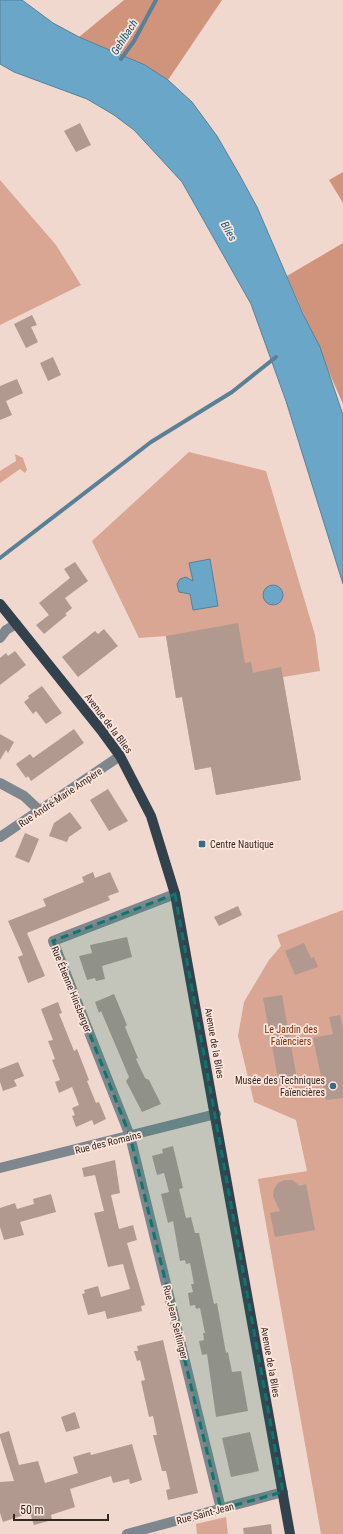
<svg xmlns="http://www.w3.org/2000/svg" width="343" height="1534" viewBox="0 0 343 1534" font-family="'Roboto Condensed',sans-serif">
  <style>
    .green { fill: #d8a692 }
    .forest { fill: #d0947c }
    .water { fill: #6aa6c8; stroke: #598097 }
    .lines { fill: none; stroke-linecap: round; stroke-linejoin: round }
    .stream { stroke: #598097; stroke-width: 4 }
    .building { fill: #b19990 }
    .minor { stroke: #7e878d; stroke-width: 10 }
    .major { stroke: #32414b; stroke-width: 10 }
    .marked { fill: #0f766e; fill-opacity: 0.2; stroke: #0f766e; stroke-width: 3; stroke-dasharray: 8 5; stroke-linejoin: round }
    .poi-dot { fill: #376b88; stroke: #ffe5db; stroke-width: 1.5 }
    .labels { text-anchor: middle; stroke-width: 3.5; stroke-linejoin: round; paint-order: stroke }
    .street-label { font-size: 10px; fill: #322925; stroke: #ffe5db }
    .poi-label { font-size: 10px; fill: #322925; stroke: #ffe5db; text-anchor: start }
    .park-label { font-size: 10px; fill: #762f0b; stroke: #ffe5db }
    .water-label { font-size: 11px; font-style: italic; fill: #0b587a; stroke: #ffe5db }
  </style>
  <rect width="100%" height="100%" fill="#f1d8ce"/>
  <path class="green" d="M0 180 56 245 81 285 0 325Z
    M189 452 266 471 315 635 320 671 283 677 301 780 216 795 211 767 195 770 182 697 176 698 166 636 139 638 92 541Z
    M15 454 23 458 27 470 25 473 20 469 0 483V471L16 461Z
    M343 910V1534H321L258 1179 307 1171 296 1120 254 1102 238 1036 244 1002 269 960 281 946 277 935Z
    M226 1517 228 1534H197L196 1524Z"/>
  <path class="forest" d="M124 0H222L168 80 145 65 79 37Z
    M343 172V203L329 180Z
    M343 243V404L287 276Z"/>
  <path class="water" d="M0 0H22L53 23 79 37 145 65 168 80 192 102 217 136 239 174 257 207 303 314 320 347 343 415V584L286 401 251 304 182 182 134 130 114 115 87 99 14 72 0 64Z
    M210 559 218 606 193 610 190 594 179 592 177 584 180 579 186 577 193 581 189 563Z
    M263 595a10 10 0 1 1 20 0a10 10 0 1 1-20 0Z"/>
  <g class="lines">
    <path class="stream" d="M121 59 134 41 156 0
      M0 558 151 442 232 392 276 357"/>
  </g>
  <path class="building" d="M80 123 91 145 76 152 64 131Z
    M32 315 37 325 31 327 38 342 26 348 14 324Z
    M53 357 61 375 48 381 40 363Z
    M17 379 23 393 6 401 12 415 0 420V386Z
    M75 562 88 581 65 598 72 608 65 614 67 615 44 634 36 625 49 615 39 603 70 578 64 569Z
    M238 623 245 663 251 662 253 673 281 667 301 780 216 795 211 767 195 770 182 697 176 698 166 636Z
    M104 629 118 646 78 677 62 657 95 631 98 634Z
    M15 651 26 665 0 685V658L6 653 8 656Z
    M42 686 62 713 46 724 36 711 33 714 24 702 29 698 28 696Z
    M74 729 84 743 31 781 28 776 26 778 16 764 30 754 33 758Z
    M0 734 14 742 8 753 6 750 0 760Z
    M108 789 128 821 109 831 90 800Z
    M70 812 82 828 69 837 67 842 49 836 54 823Z
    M25 833 39 839 29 863 15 857Z
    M93 872 95 878 110 872 119 892 108 896 110 900 27 933 45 976 28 983 18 957 23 955 8 921 46 906 43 899 84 882 82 877Z
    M238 906 242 915 219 926 214 917Z
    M127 937 132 957 102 966 105 979 96 981 95 978 87 980 79 956 92 953 90 945Z
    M304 943 311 958 314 957 318 967 295 975 285 951Z
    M114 994 127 1025 125 1027 138 1058 136 1059 145 1078 149 1080 161 1104 142 1112 126 1081 129 1077 101 1011 99 1013 95 1002Z
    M282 995 297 1079 279 1083 263 998Z
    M58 1002 62 1013 59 1014 62 1021 74 1051 77 1049 89 1080 87 1081 96 1103 99 1102 106 1119 94 1125 92 1120 76 1127 72 1116 75 1115 72 1108 79 1105 72 1087 59 1093 55 1082 60 1080 52 1060 55 1059 48 1041 53 1040 41 1009Z
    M340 1015 343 1029V1098L326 1100 313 1038 333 1034 329 1017Z
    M18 1062 24 1076 14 1080 17 1086 3 1091 0 1082V1069Z
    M173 1146 183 1188 179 1189 186 1218 191 1217 195 1233H199L214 1304 217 1303 226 1353 228 1352 232 1372 241 1371 248 1411 216 1417 207 1354 202 1355 199 1341 204 1340 203 1333H205L200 1308 196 1309 195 1305 190 1306 188 1293 193 1292 191 1284H194L190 1263 186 1264 185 1260 180 1261 173 1221 168 1223 161 1194 169 1192 164 1173 157 1175 152 1156 163 1153 162 1149Z
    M115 1160 120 1193 111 1195 119 1229 133 1225 137 1240 127 1243 145 1305 141 1306 142 1311 107 1319 105 1311 88 1315 82 1294 85 1293 84 1290 98 1286 101 1297 130 1289 123 1264 108 1267 94 1213 104 1211 95 1175 84 1177 82 1168Z
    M285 1180H292L300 1186 306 1184 315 1230 275 1237 270 1213 280 1211 273 1196 274 1189 278 1183Z
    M51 1194 56 1212 20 1222 24 1235 4 1240 0 1227V1208L15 1203 17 1209 34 1204 33 1199Z
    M163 1340 198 1493 168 1500 166 1490 170 1489 166 1471H162L153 1435H157L153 1416 149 1417 141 1381 145 1380 140 1360 137 1361 134 1351H138L137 1346Z
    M75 1412 80 1428 66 1432 61 1417Z
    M9 1431 19 1465 38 1461 45 1483 78 1473 73 1457 90 1452 91 1455 132 1444 142 1480 130 1484 129 1479 113 1483 111 1476 70 1489 75 1507 51 1515 52 1520 34 1525 30 1513 3 1522 0 1513V1482L14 1481 0 1437V1434Z
    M250 1432 259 1471 231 1477 222 1438Z
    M271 1524 272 1534H244L243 1528Z"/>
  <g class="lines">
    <path class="minor" d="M0 638 6 630 16 624
      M0 783 24 796 40 811
      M0 837 120 756
      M175 894 53 941 130 1136 221 1509
      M0 1168 216 1114
      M127 1534 283 1492"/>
    <path class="major" d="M0 604 101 730 120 756 151 816 175 894 290 1534"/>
  </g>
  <path class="marked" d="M175 894 283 1492 221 1509 130 1136 53 941Z"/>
  <g class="poi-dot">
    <rect x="198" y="840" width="8" height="8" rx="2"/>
    <circle cx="333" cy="1086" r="4"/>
  </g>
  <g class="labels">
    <g class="street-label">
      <text transform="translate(109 723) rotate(53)" y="4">Avenue de la Blies</text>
      <text transform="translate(60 797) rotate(-34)" y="4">Rue André-Marie Ampère</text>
      <text transform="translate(72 989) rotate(68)" y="4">Rue Étienne Hinsberger</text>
      <text transform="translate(215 1043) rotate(80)" y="4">Avenue de la Blies</text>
      <text transform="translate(108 1142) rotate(-14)" y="4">Rue des Romains</text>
      <text transform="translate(176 1322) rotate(76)" y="4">Rue Jean Seitlinger</text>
      <text transform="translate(271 1362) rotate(80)" y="4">Avenue de la Blies</text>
      <text transform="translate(205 1513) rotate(-15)" y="4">Rue Saint-Jean</text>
    </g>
    <g class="poi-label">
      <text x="210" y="848">Centre Nautique</text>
      <text x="325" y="1084" text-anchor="end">Musée des Techniques<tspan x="325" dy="12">Faïencières</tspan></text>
    </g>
    <g class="park-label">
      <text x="291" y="1033">Le Jardin des<tspan x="291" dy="12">Faïenciers</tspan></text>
    </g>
    <g class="water-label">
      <text transform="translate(124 37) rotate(-57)" y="4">Gehlbach</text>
      <text transform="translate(229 231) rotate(61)" y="4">Blies</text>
    </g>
  </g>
  <path d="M14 1514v6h94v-6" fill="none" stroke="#322925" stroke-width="2"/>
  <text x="20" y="1514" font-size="12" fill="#322925" stroke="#ffe5db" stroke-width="3" paint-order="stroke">50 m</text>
</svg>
